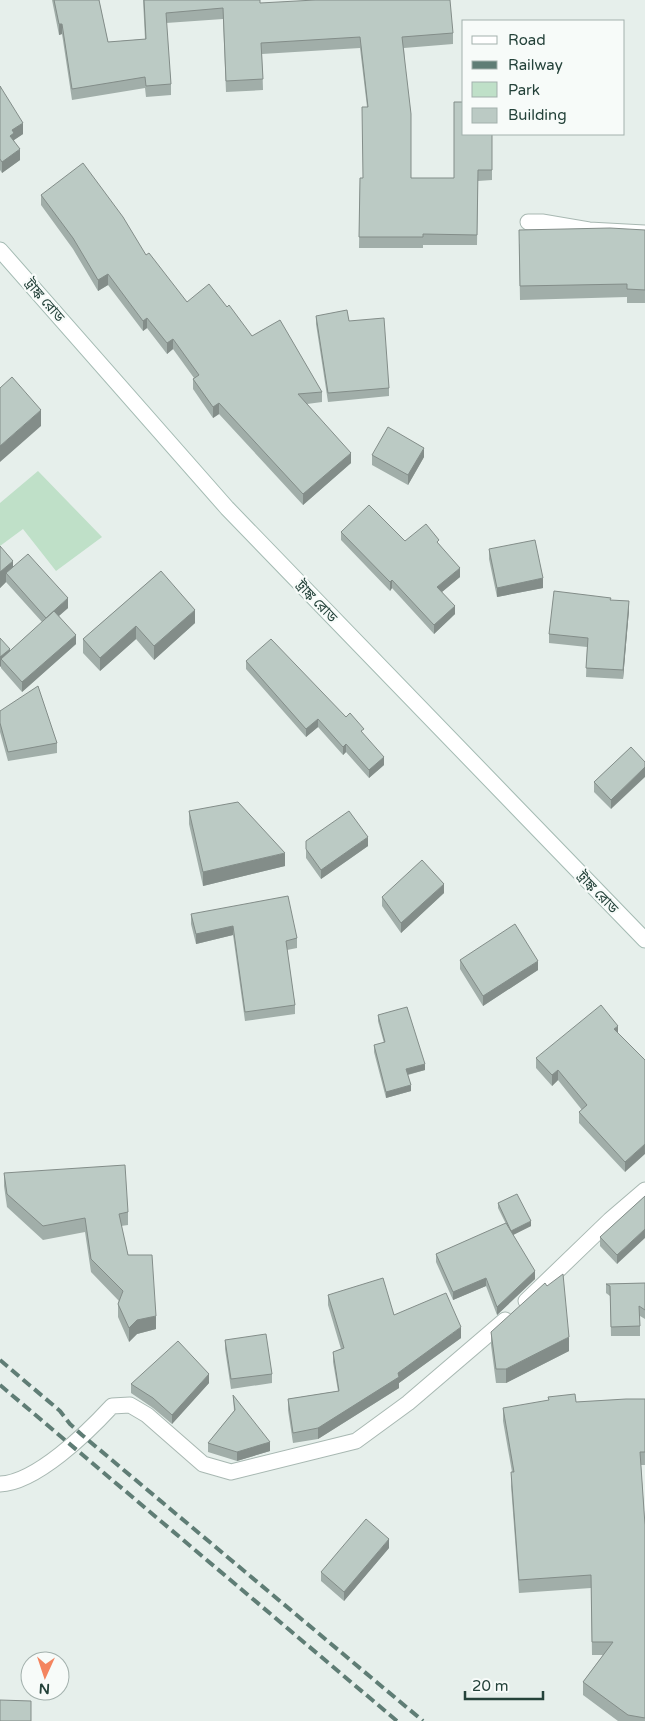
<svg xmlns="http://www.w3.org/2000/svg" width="645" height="1721" viewBox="0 0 645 1721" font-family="'Varela Round','Noto Sans Bengali',sans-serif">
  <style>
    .green { fill: #bfe0c8 }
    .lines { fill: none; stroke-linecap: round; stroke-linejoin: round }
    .street-casing { stroke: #a8b8b2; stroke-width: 17 }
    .secondary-casing { stroke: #a4bbb3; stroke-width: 17 }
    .street { stroke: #fff; stroke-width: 15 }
    .secondary { stroke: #fff; stroke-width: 15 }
    .rail { stroke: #5f7d75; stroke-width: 4; stroke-dasharray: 10 5; stroke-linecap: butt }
    .wall { fill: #a1aea9 }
    .shaded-wall { fill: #838d89 }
    .building { fill: #bbcac4; stroke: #838d89 }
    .labels { text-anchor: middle; stroke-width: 4.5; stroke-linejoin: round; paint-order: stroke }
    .street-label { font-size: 14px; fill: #24423a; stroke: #f7fbf9 }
  </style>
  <rect width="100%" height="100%" fill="#e6efeb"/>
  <path class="green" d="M38 471 102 537 56 571 23 529 0 546V503Z"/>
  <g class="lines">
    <g class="street-casing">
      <path id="street" d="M528 222H542L589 230 645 233
        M526 1301 610 1220 645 1190
        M0 1484C36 1483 88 1432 112 1406L130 1405 147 1415 203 1464 231 1472 356 1441 408 1403 505 1320"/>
    </g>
    <g class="secondary-casing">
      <path id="secondary" d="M0 250 227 508 645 940"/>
    </g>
    <use href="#street" class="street"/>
    <use href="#secondary" class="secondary"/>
    <path class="rail" d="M0 1360 60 1411 70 1424 82 1435 423 1721
      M0 1385 397 1721"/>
  </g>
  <path class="wall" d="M52 0H99L108 42 145 39 143 0H260V3L453 33V44L404 48 411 178H454L492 134V180L478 181 477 245H423V248H359L360 178H363L367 107 360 48 262 54 263 90 226 92 223 19 166 23 171 84V95L146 97 145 88 72 100 62 34 59 35Z
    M0 86 23 134 14 140 20 160 2 173 0 170Z
    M41 195 146 255 187 302 227 307 252 336 322 392V402L307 404 351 463 303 505 219 414 213 418 193 389V379L194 378 173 349 167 354 147 328 143 331 108 285 98 291 73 249 41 205Z
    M645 230V303H627V297L520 300 519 244Z
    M316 316 349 321 389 388V396L328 402 316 324Z
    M372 455 424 457 408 485 372 465Z
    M341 532 405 541 439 544 460 577 442 592 455 614 434 634 392 588 390 591 341 540Z
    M0 546 13 567 68 608 59 616 76 644 22 692 1 668V666L0 667V638L10 651 42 622 6 582 0 588Z
    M489 549 543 588 497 597 489 559Z
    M161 571 195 623 154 660 136 639 100 671 83 653V639Z
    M610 600 629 610 623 679 586 677 587 647 549 643V634Z
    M246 661 346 717 364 735 384 765 369 778 346 752 343 755 318 727 306 737 246 669Z
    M0 711 57 743V753L8 761 0 732Z
    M631 747 611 809 594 792V782Z
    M189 811 285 866 203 886 189 824Z
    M306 841 368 846 321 879 306 858Z
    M444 893 401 933 382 906V897Z
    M191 914 297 938V948L287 950 295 1005V1014L245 1021 233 935 196 944 191 924Z
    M460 960 538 970 483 1006 460 969Z
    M378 1015 425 1070 408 1075 411 1091 386 1098 374 1052V1045L384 1043 378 1021Z
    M618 1033 645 1060 625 1172 579 1123V1112L582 1110 558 1080 552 1086 536 1068V1058Z
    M4 1173 128 1212V1225L121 1226 128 1255 156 1329 137 1334 129 1342 118 1317V1304L119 1301 91 1272 85 1232 43 1240 7 1207 4 1186Z
    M645 1196 617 1264 600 1246V1237Z
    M498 1203 531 1226 513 1235 535 1279 497 1315 486 1286 453 1300 436 1262V1254L506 1224 498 1208Z
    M645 1283V1319L640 1316V1336H611L610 1296 606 1293V1284Z
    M547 1286 569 1351 506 1383H496L491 1345V1332Z
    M328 1295 461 1338 399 1383V1388L318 1439 293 1443 288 1410V1399L338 1391 333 1362V1352L341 1349 328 1305Z
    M225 1340 272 1374V1383L231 1389 225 1349Z
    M209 1383 172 1424 153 1408 131 1393V1384Z
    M233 1395 270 1451 237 1461 208 1452V1443L234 1411Z
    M645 1399V1465H641L645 1525V1721H618L583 1695V1682L603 1655H592L591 1588 519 1593 511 1486 512 1472 503 1421V1408L576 1402Z
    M389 1548 344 1601 321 1581V1572Z"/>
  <path class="shaded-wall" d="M59 24H62V34L59 35Z
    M23 123V134L14 140V144L10 136 12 130Z
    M20 149V160L2 173V162Z
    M108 274V285L98 291V280Z
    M147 318V328L143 331V321Z
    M173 339V349L167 354V343Z
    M219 403V414L213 418V407Z
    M41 410V426L0 462V446Z
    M424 448V457L408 485V475Z
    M351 453V463L303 505V494Z
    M13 561V576L6 573V582L0 588V572Z
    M460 568V577L437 596V587Z
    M543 578V588L497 597V588Z
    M392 580V588L390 591V582Z
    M68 598V608L46 627V618Z
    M629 601V610L623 679V670Z
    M455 606V614L434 634V625Z
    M195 610V623L154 660V646Z
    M136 626V639L100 671V658Z
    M76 635V644L22 692V682Z
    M10 649V658L1 659V666L0 667V657Z
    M318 719V727L306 737V729Z
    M346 744V752L343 755V747Z
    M384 757V765L369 778V770Z
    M645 767V777L611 809V800Z
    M368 837V846L321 879V870Z
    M285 853V866L203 886V872Z
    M444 884V893L401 933V923Z
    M233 926V935L196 944V934Z
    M538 961V970L483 1006V996Z
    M618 1026V1036L614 1029Z
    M425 1064V1070L406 1075V1069Z
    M558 1070V1080L552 1086V1075Z
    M411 1085V1091L386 1098V1092Z
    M645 1144V1154L625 1172V1162Z
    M531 1221V1226L511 1236V1231Z
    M645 1229V1238L617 1264V1255Z
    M535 1271V1279L497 1315V1307Z
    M486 1278V1286L453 1300V1292Z
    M156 1316V1329L137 1334 129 1342V1328L137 1320Z
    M461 1327V1338L399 1383V1388L318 1439V1428L398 1373Z
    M569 1337V1351L506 1383V1369Z
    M209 1374V1383L172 1424V1415Z
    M270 1442V1451L237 1461V1452Z
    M389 1539V1548L344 1601V1592Z"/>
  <path class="building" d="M54 0H99L108 42 146 39 144 0H260V3L315 0H450L453 33 402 37 411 114V178H454V102H464V134H492V170H478L477 235 423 234V237H359L360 178H363L362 107H368L360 37 261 43 263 79 226 81 223 8 166 13 171 84 146 86 145 77 72 89 62 24H59Z
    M0 86 23 123 12 130 14 133 10 136 20 149 2 162 0 159Z
    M83 163 123 217 146 255 149 253 187 302 209 284 227 307 229 305 252 336 280 320 322 392 298 394 351 453 303 494 219 403 213 407 193 379 199 375 173 339 167 343 147 318 143 321 108 274 98 280 73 238 41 195Z
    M610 228 645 230V290L627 289V284L520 286 519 230Z
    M347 310 349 321 384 318 389 388 328 393 316 316Z
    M12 377 41 410 0 446V388Z
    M388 427 424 448 408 475 372 455Z
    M369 505 405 541 426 524 439 540 437 542 460 568 437 587 455 606 434 625 392 580 390 582 341 532Z
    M535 540 543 578 497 588 489 549Z
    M0 546 13 561 0 572Z
    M28 554 68 598 46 618 6 573Z
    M161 571 195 610 154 646 136 626 100 658 83 639Z
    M554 591 611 598 610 600 629 601 623 670 586 668 588 638 549 634Z
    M54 611 76 635 22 682 1 659Z
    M0 638 10 649 0 657Z
    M271 639 346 717 350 713 364 729 361 731 384 757 369 770 346 744 343 747 318 719 306 729 246 661Z
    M38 686 57 743 8 752 0 723V711Z
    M631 747 645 762V767L611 800 594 782Z
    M238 802 285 853 203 872 189 811Z
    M349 811 368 837 321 870 306 849V841Z
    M422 860 444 884 401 923 382 897Z
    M288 896 297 938 286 941 295 1005 245 1012 233 926 196 934 191 914Z
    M515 924 538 961 483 996 460 960Z
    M601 1005 618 1026 614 1029 645 1060V1144L625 1162 579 1112 587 1105 558 1070 552 1075 536 1058Z
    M407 1007 425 1064 406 1069 411 1085 386 1092 374 1045 385 1042 378 1015Z
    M125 1165 128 1212 119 1214 128 1255H152L156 1316 137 1320 129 1328 118 1304 123 1291 91 1259 85 1218 43 1226 7 1194 4 1173Z
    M517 1194 531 1221 511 1231 498 1203Z
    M645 1196V1229L617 1255 600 1237Z
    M506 1223 535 1271 497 1307 486 1278 453 1292 436 1254Z
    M563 1274 569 1337 506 1369H496L491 1332 545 1283 547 1286Z
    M383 1278 394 1315 446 1293 461 1327 398 1373 399 1377 318 1428 293 1433 288 1399 339 1391 333 1352 344 1348 328 1295Z
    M645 1283V1310L639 1306 640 1326 611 1327 610 1286 606 1284Z
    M266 1334 272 1374 231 1379 225 1340Z
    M178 1341 209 1374 172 1415 153 1398 131 1384Z
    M575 1394 576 1402 626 1399H645V1452H640L645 1525V1718L628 1715 583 1682 613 1642H592L591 1575 519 1580 511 1472H514L503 1408 549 1400 548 1397Z
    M233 1395 270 1442 237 1452 208 1443 235 1410Z
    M366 1519 389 1539 344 1592 321 1572Z
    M0 1700 31 1701V1721H0Z"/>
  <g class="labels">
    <g class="street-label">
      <text transform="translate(45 300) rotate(49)" y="5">ট্রাঙ্ক রোড</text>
      <text transform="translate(317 601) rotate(46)" y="5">ট্রাঙ্ক রোড</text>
      <text transform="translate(598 892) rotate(46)" y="5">ট্রাঙ্ক রোড</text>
    </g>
  </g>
  <rect x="462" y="20" width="162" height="115" fill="#f7fbf9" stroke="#a3b1ad"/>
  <rect x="472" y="36" width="25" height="8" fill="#ffffff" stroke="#a3b1ad"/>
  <text x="508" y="45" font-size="15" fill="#24423a">Road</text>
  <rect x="472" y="61" width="25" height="8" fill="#5f7d75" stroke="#a3b1ad"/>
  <text x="508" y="70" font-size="15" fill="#24423a">Railway</text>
  <rect x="472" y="82" width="25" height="15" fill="#bfe0c8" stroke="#a3b1ad"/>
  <text x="508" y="95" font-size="15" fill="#24423a">Park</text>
  <rect x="472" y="108" width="25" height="15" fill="#bbcac4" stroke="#a3b1ad"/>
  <text x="508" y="120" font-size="15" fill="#24423a">Building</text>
  <g transform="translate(45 1676) rotate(183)"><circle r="24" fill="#f7fbf9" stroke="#a3b1ad"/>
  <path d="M0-4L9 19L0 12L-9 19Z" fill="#f4845f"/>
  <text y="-8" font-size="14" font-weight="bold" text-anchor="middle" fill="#24423a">N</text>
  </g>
  <path d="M465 1691v8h78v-8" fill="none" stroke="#24423a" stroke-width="2.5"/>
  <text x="472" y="1691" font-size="15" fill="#24423a" stroke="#f7fbf9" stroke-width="4" paint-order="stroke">20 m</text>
</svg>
